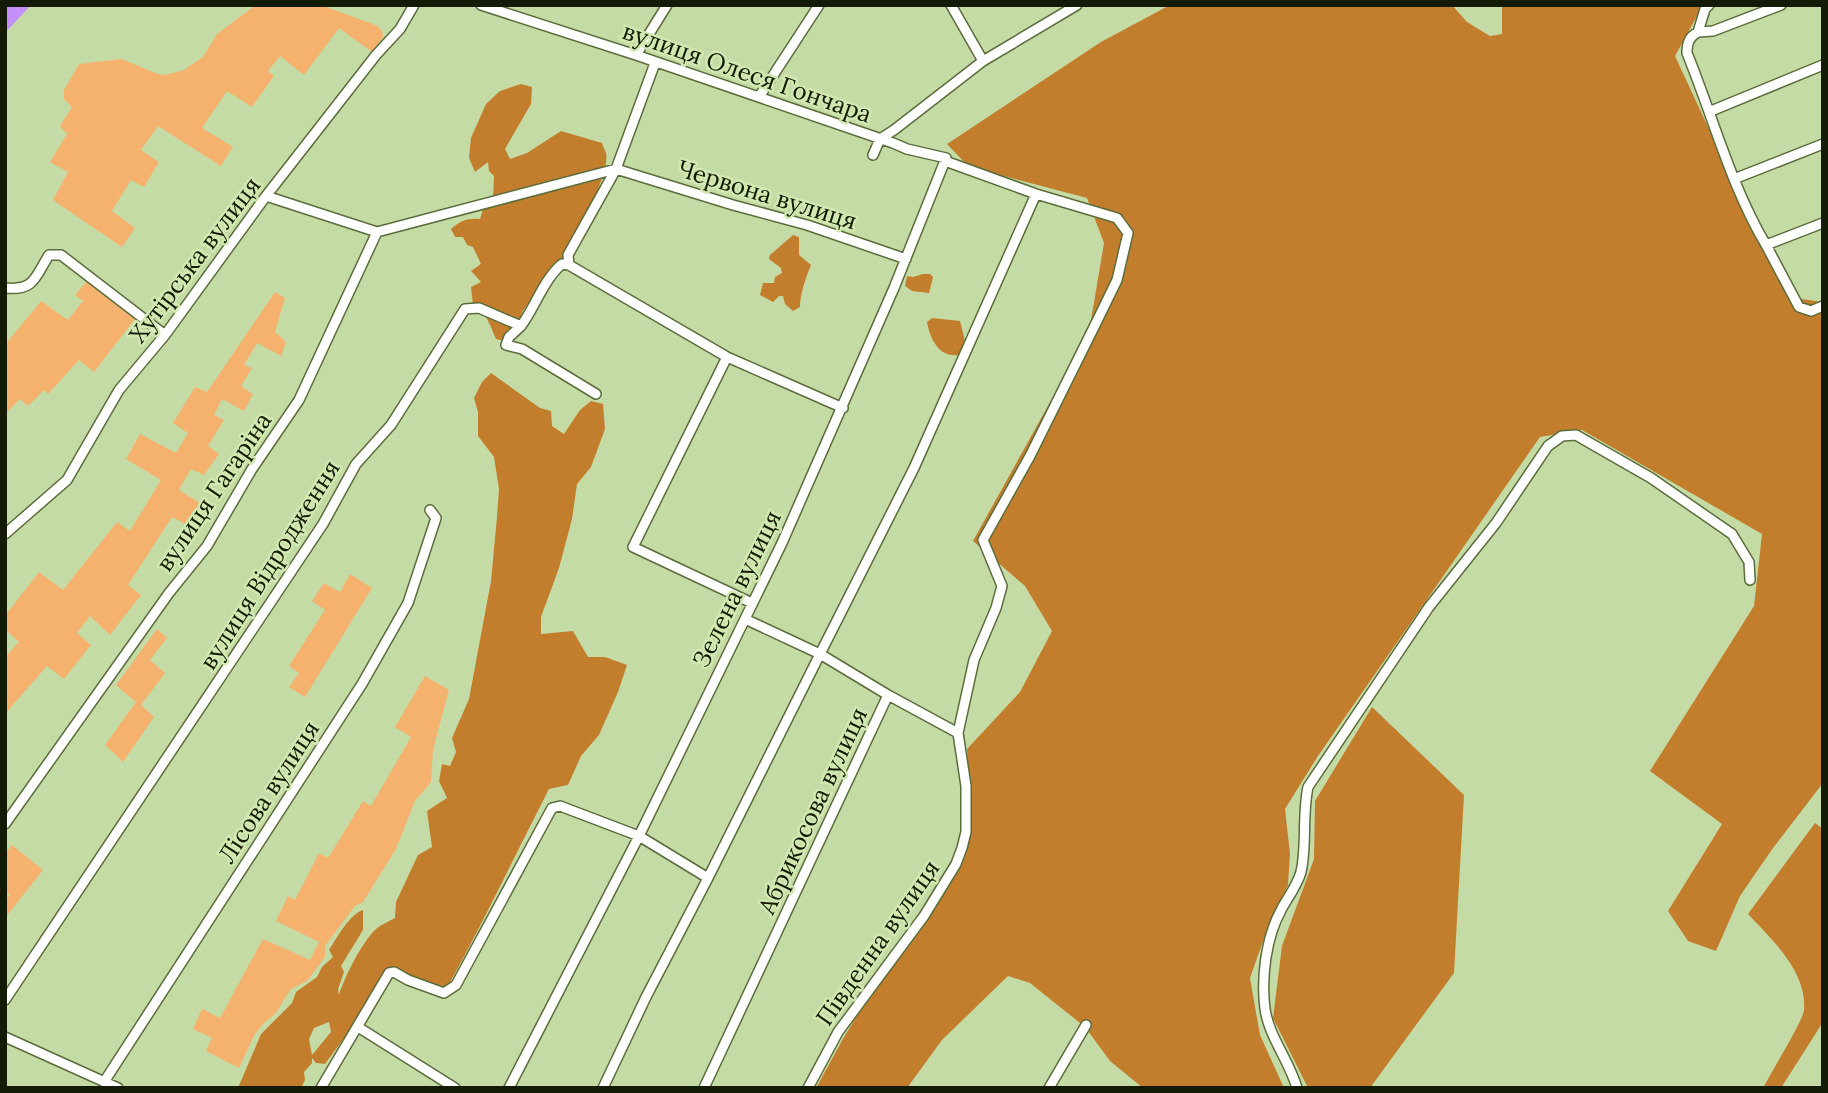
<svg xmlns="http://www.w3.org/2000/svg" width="1828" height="1093" viewBox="0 0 1828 1093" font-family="Lora,serif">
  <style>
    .green { fill: #f4b26e }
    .forest { fill: #c37e2d; fill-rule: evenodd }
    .water { fill: #c58ffa }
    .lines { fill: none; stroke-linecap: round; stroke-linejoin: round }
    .minor-casing { stroke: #5a6d3b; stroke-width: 12 }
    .minor { stroke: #fff; stroke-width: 9 }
    .labels { text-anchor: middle; stroke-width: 5; stroke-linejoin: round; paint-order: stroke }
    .street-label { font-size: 24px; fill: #131a06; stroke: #d2e8b1 }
  </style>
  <rect width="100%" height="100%" fill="#c5dba5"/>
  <path class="green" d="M256 5H321L378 26 382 31 383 37 372 52 339 28 304 75 280 56 268 71 274 76 252 107 227 91 202 128 233 147 221 166 158 126 141 150 159 162 144 187 131 180 112 211 135 228 122 247 53 200 68 172 50 162 67 134 60 126 72 107 64 99V90L79 64 121 59 158 74 165 75 184 70 203 57 217 34Z
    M90 277 139 314 94 372 79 360 48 394 44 390 28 406 20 399 7 412 5 410V345L41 301 68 320 83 301 75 295Z
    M275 292 285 298 275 332 286 342 281 356 257 343 244 365 252 368 241 386 253 394 244 411 222 399 214 415 224 420 208 446 219 454 204 475 191 469 179 490 206 507 193 528 172 517 128 585 141 595 110 635 90 616 77 633 91 645 64 679 47 666 5 714V657L19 642 5 629V616L39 572 63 590 117 522 130 531 161 480 126 459 140 434 176 453 188 433 173 423 195 387 207 392Z
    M350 574 372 588 305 697 289 687 299 673 289 666 325 610 312 601 324 583 340 592Z
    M157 629 167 638 150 660 165 673 141 705 154 717 123 762 105 745 136 702 116 685Z
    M425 676 449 690 433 750 431 782 415 801 396 849 363 902 355 906 325 946V957L307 981 291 989 275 1014 263 1024 255 1034 239 1068 206 1051 212 1038 193 1029 202 1009 220 1018 263 939 310 960 319 942 276 921 288 896 295 900 319 853 328 858 363 801 371 806 411 737 395 727Z
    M12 845 43 870 5 918V900L10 895 5 891V854Z"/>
  <path class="forest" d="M1170 5H1452L1467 22 1490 36 1502 34V5H1703L1675 56 1787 297 1823 302V783L1773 848 1740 896 1716 951 1688 941 1668 911 1722 824 1650 771 1754 606 1762 534 1582 430 1540 437 1318 756 1285 809 1290 854 1288 885 1268 927 1250 978 1260 1035 1284 1088H1143L1110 1061 1085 1027 1030 983 1008 976 942 1040 907 1088H816L844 1037 950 863 966 832 970 799 967 749 1020 692 1052 631 1025 586 973 541 1089 332 1104 243 1087 198 969 167 947 144 1101 42Z
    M521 84 532 87 531 104 505 149 510 159 527 153 561 131 602 143C603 147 605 150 606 153 611 177 571 242 559 265L552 269 522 312 515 337 510 342 496 339C491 327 486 311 473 305L471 287 481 282 471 271 481 264 473 247 467 245 463 237H455L451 229C461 220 468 218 480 219L485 202 493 198 494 176 489 171 488 162 475 172 469 158 471 138 486 104 500 91Z
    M793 235 799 237V255L811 265C806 277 800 294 800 307L793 311 785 304 783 296H779L773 302 760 295 763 283H774L775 277 782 273 781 268 769 259 770 255Z
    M923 274H930L933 277 929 293 912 291 905 286 907 276 913 277Z
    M932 318 960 321 965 341 959 355C939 358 930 339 927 322Z
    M491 373 540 408 551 411 552 426 564 434 580 410 591 401 603 404 605 429 591 467 577 484 572 519 559 568 541 617V634L573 631 588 657H605L627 665 618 692 599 735 581 756 568 785 549 789C515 855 484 921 448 986H434L390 967 377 983 372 1000 325 1064 316 1063 312 1058V1063L304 1072 305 1080 301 1088H238L261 1034 292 1003 296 992 317 977 322 967 333 957 329 950C338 936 349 915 363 910V930L341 966 344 972 338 989 339 995C345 976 361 944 375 930 380 925 388 922 395 918L396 902 418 855 432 847 427 811 447 798 439 781 442 764 450 766 456 752 452 738 469 699 491 581 497 517 499 489 494 457 478 436V412L474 398 482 382ZM329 1022 331 1032 312 1055 309 1039 314 1028Z
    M1372 707 1464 795 1454 973 1370 1088H1308L1273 1018 1282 946 1314 859 1315 801Z
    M1815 823 1823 829V1022L1781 1088H1763C1770 1074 1803 1021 1804 1010 1807 971 1772 940 1748 914Z"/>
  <path class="water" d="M5 5H31L5 33Z"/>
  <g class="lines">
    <g class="minor-casing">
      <path id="minor" d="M481 5 636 55 893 143 907 149 946 158 894 288 782 543 639 836 509 1088
        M951 5 983 61
        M1709 5 1705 9 1698 32C1689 37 1687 43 1687 53 1713 117 1731 186 1766 245L1823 223
        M1698 32 1713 31 1781 5
        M636 55 667 5
        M655 63 616 169 568 255 569 265 727 357 843 408
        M759 97 819 5
        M1711 111 1823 65
        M873 155 880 139 894 130 983 61 1077 5
        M616 169 733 205 807 225 906 259
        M1734 179 1823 144
        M266 196 377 232 616 169
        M1766 245 1799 307 1811 311 1823 306
        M5 288C35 291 35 277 49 255H61L165 335
        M521 326C535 307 544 279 562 264L569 265
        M727 357 633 547 752 603
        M5 534 67 480 119 390 165 335 266 196 376 55 400 29 414 5
        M888 695 958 733
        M5 824 169 593 207 546 252 469 299 400 377 232
        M5 1000 323 524 356 464 391 425 465 309 479 308 521 326 509 337 506 345 522 349 596 394
        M358 1027 455 1088
        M5 1037 118 1088
        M104 1082 362 684 408 603 436 518 430 510
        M321 1088 389 973 394 972 408 980 444 993 456 985 552 808 560 806 639 836 708 878
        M603 1088 646 997 708 878 820 654 745 619
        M704 1088 888 695 820 654 914 468 1036 194
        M808 1088 838 1032 924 916 956 864 962 848 966 832V786L958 733 974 660 996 608 1002 586 983 540 1030 456 1097 321 1117 280 1128 233 1117 218 1036 194 945 161
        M1049 1088 1086 1025
        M1297 1088C1289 1060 1269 1037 1265 1009 1261 977 1266 938 1281 910 1288 897 1297 886 1301 872 1307 846 1302 815 1308 787L1429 607 1496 523 1548 446 1562 436 1576 435 1651 478 1732 534 1749 562 1750 580"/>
    </g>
    <use href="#minor" class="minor"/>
  </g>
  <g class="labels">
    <g class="street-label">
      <text transform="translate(747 73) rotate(19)" y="8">вулиця Олеся Гончара</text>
      <text transform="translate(767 195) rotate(17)" y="8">Червона вулиця</text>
      <text transform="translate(195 260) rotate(-53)" y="8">Хутірська вулиця</text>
      <text transform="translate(214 492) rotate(-56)" y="8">вулиця Гагаріна</text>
      <text transform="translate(270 565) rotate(-58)" y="8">вулиця Відродження</text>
      <text transform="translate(737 589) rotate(-64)" y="8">Зелена вулиця</text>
      <text transform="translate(269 792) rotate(-57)" y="8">Лісова вулиця</text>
      <text transform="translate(813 811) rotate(-65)" y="8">Абрикосова вулиця</text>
      <text transform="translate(878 943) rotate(-55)" y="8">Південна вулиця</text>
    </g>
  </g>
  <rect width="1828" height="1093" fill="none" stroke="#131a06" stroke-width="14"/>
</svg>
